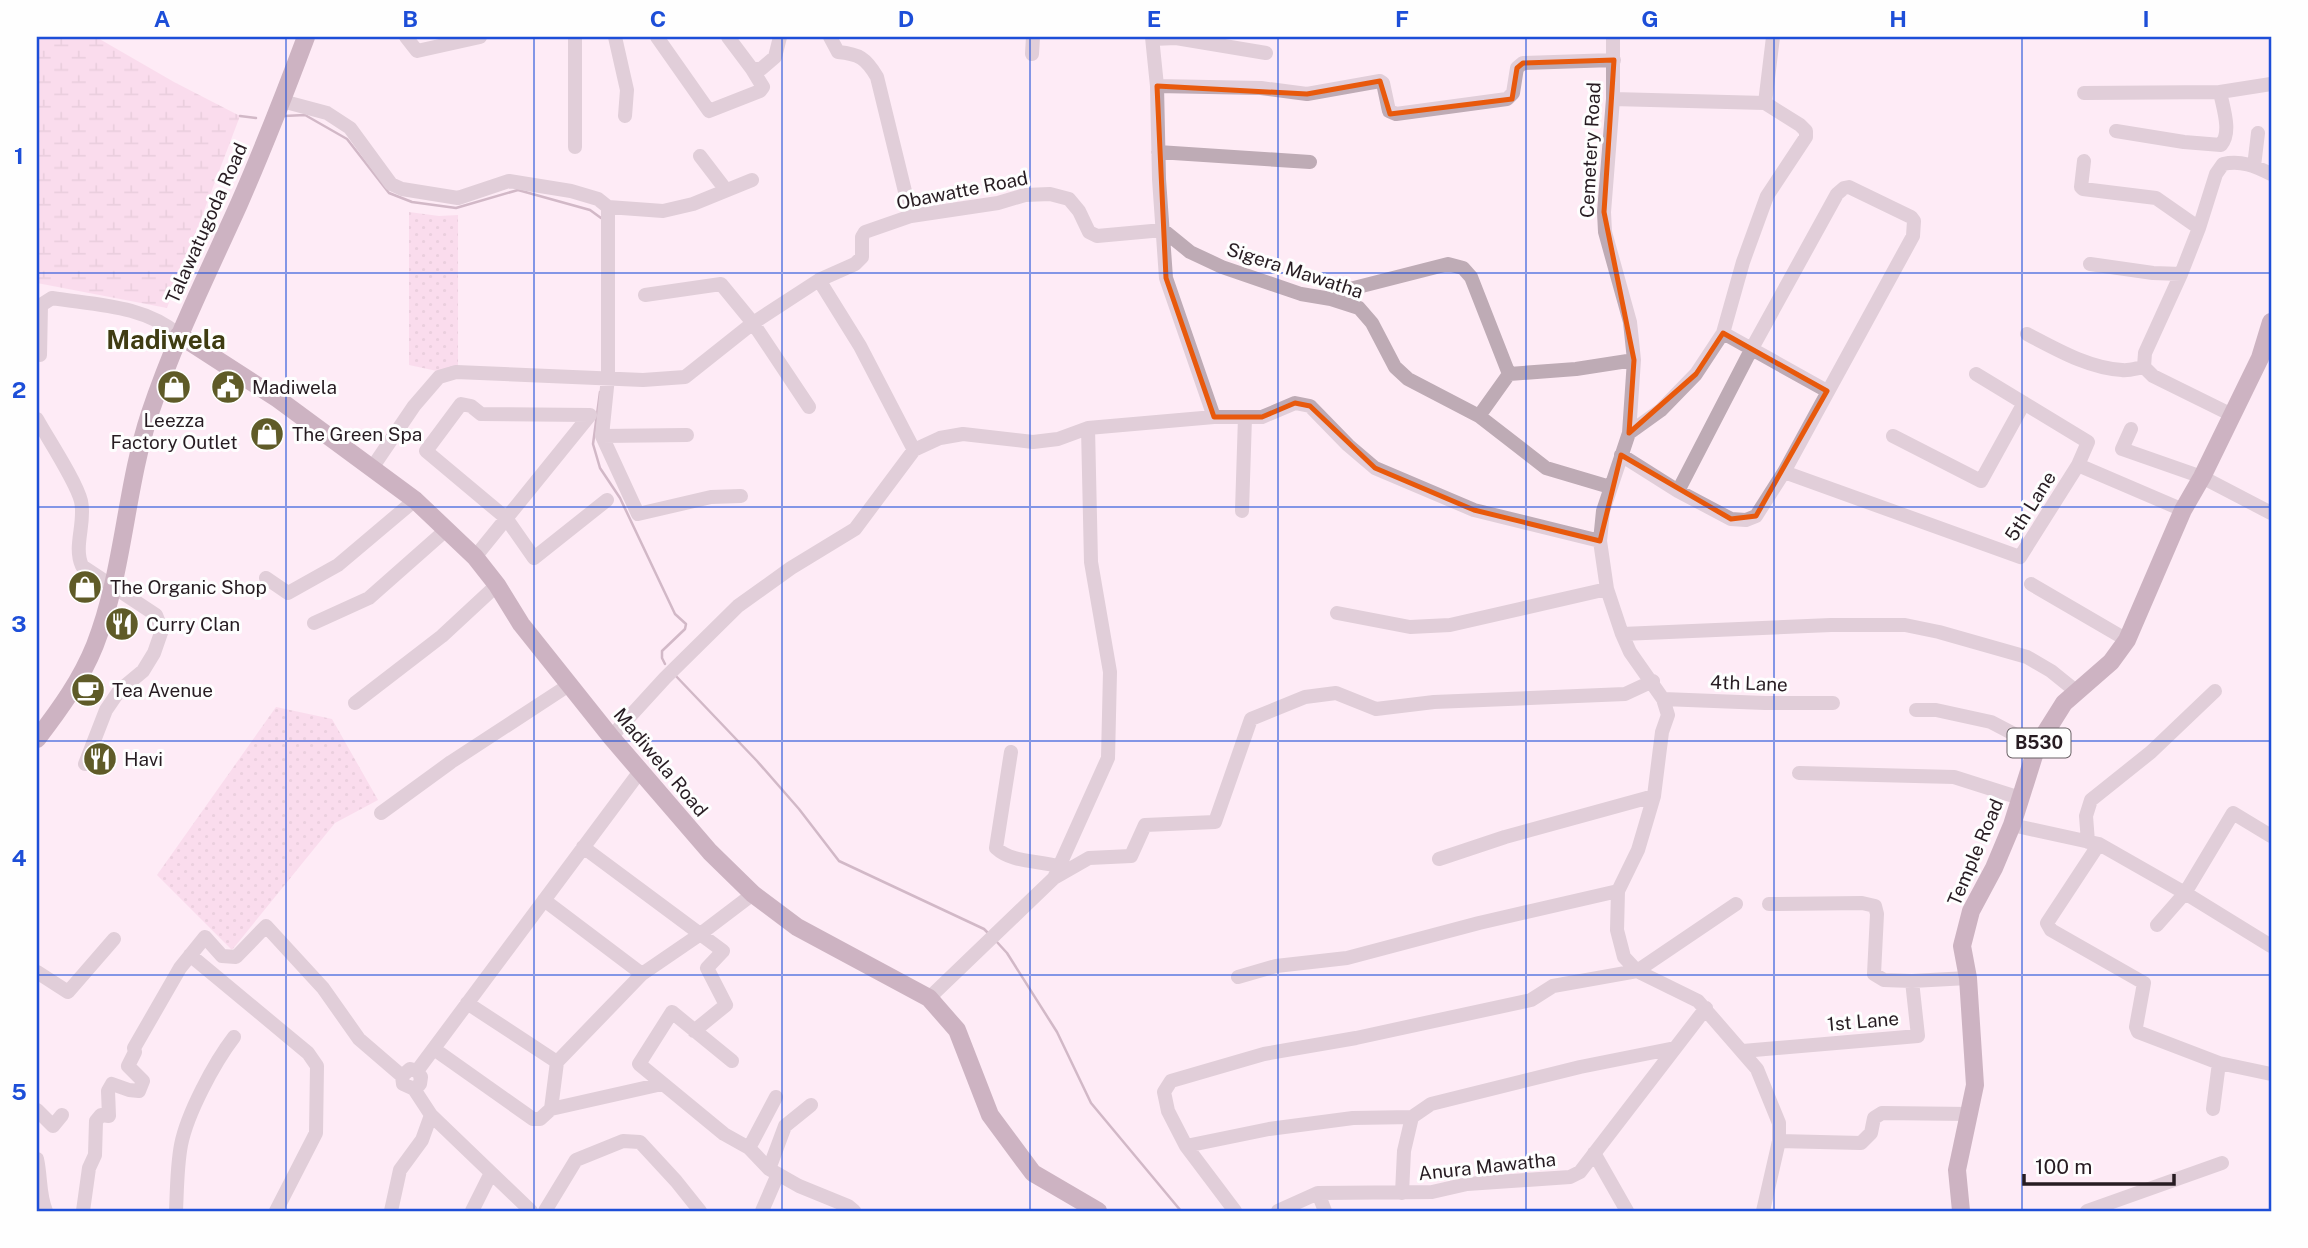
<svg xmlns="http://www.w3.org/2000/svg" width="2308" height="1248" viewBox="0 0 2308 1248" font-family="'Public Sans',sans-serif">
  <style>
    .wetland { fill: url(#wetland-marsh) }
    .park { fill: url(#park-dots) }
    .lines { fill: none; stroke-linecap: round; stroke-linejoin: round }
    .stream { stroke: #9d7b8e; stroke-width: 2.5 }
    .minor { stroke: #beabb5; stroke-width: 14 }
    .major { stroke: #927083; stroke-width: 18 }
    .marked { fill: none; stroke: #e8590c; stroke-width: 5; stroke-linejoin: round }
    .grid { fill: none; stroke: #1d4ed8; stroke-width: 2; stroke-opacity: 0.55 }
    .labels { text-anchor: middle; stroke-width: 6; stroke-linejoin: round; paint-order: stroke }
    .shield { fill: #fefefe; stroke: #686064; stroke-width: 2 }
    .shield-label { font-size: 18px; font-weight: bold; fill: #271c22 }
    .street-label { font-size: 19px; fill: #271c22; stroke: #fefefe }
    .poi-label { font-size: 19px; fill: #271c22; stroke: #fefefe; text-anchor: start }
    .district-label { font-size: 26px; font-weight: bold; fill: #3f3c12; stroke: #fefefe }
    .neatline { fill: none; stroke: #1d4ed8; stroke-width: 2.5 }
    .grid-label { font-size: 23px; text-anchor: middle; font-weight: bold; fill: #1d4ed8 }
  </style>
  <defs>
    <pattern id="wetland-marsh" width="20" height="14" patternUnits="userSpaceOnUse" patternTransform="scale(1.75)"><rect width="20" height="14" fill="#f7cae3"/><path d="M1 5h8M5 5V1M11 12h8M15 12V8" fill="none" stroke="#d4adc2"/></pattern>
    <pattern id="park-dots" width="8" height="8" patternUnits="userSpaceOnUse" patternTransform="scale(1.75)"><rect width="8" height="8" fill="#f7cae3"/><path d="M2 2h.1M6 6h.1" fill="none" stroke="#d4adc2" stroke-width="1.8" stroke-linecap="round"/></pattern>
  </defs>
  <rect width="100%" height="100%" fill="#feebf5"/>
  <path class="wetland" d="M37 37H96L174 82 240 116 167 308 37 283Z"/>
  <path class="park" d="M409 212 439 216 458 215V369L437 371 409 365Z
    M276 707 332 719 378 800 335 823 232 950 157 875Z"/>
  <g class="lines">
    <path class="stream" d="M240 116 256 118
      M284 116 305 115 347 139 389 193 412 202 456 208 518 190 590 210 601 218
      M600 392 593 444 600 468 620 498 675 614 686 624 685 629 662 651V658L665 664
      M674 674 757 761 799 809 839 861 984 929 989 934
      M996 941 1007 953 1057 1032 1091 1103 1181 1211"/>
    <path class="minor" d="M406 37 417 51 480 37
      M615 37 627 90 625 116
      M657 37 709 111 760 91 763 87 752 69
      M728 37 752 69H761L775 57 780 37
      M830 37 838 52C859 54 866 58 877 77L911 216
      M1152 37 1157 86 1159 179 1166 278 1214 417
      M1613 37V99L1604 212 1605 232 1630 322 1634 360 1629 433 1603 511 1600 541 1607 589 1622 634 1630 652 1663 699 1668 715 1662 732 1654 796 1638 850 1618 891 1617 930 1624 957 1637 971 1698 1001 1757 1069 1779 1123V1141L1763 1211
      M1153 39 1176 38 1266 53
      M1032 54 1033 37
      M1157 86 1261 88 1307 94 1380 81 1383 83 1389 111 1396 114 1507 99 1513 93 1517 68 1523 63 1614 60
      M2084 93 2220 92 2271 84
      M1613 99 1765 103 1800 125 1806 131V137L1767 196 1743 262 1723 333 1696 374 1661 410 1629 433
      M282 101 327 113 350 128 391 184 402 189 458 198 509 181 571 191 598 199 608 207 663 211 693 204 752 180
      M1765 103 1773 37
      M2116 131 2184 142 2221 145C2232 132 2223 108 2220 92
      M575 147V37
      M1158 152 1310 162
      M700 156 726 190
      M2084 161 2081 187 2083 189 2156 198 2199 228
      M2254 166 2258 133
      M608 207V377L602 436 638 514 711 497 741 496
      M2090 264 2153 273 2181 274
      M819 280 860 346 914 450
      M645 295 721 284 753 323 809 407
      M1331 299 1346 290 1448 264 1463 268 1471 277 1509 374
      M1723 333 1827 391
      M2027 334C2056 349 2088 368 2122 370 2129 371 2137 368 2144 367
      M40 355 41 305 52 298C96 305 143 305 179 335
      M590 415 481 414 471 406 461 404 426 451 506 518 534 558 607 500
      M2232 415 2153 376 2144 367 2145 353 2181 274 2199 228 2216 174 2223 164C2241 160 2255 166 2271 174
      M1479 416 1509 374 1576 369 1634 360
      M37 419C48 439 76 481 81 501 86 523 73 546 82 566L156 615 162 630 154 653 143 671 119 691 106 710 85 764
      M2131 429 2122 449 2202 477 2271 513
      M602 436 687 435
      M1893 436 1981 481 2024 403
      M1621 455 1678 491 1731 519 1746 520 1756 516 1784 472 1913 236 1914 221 1911 217 1849 187 1844 188 1837 194 1751 350 1678 491
      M2078 465 2183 510
      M372 468 414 406 439 377 456 372 643 380 685 377 753 323 819 280 855 264 862 257V237L865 232 911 216 998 203 1025 195 1050 194 1069 199 1079 211 1089 232 1097 236 1163 230 1190 252 1222 267 1301 294 1331 299 1359 308 1372 323 1395 367 1408 379 1479 416 1546 468 1610 487
      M1784 472 2020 557 2078 465 2088 442 1976 374
      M1242 511 1245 417
      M475 557 590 415
      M266 578 288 593 338 565 415 500
      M2031 584 2127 640
      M1337 613 1410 627 1450 625 1607 589
      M314 623 369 598 446 530
      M1622 634 1831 625H1905L1939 632 2027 657 2051 671 2077 692
      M1663 699 1765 703H1833
      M355 703 442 636 497 585
      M1916 710H1936L1991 722 2037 746
      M611 737 665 678 738 606 791 568 855 529 914 450 940 438 963 434 1033 442 1058 439 1088 428 1214 417H1262L1295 403 1310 406 1348 445 1375 468 1474 510 1600 541
      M1011 752 996 848C1012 863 1038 860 1061 867
      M1799 773 1954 777 2020 798
      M381 813 451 762 569 685
      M2012 825 2099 844 2185 893 2271 946
      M2088 842 2086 816 2091 800 2151 752 2215 691
      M2099 844 2047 923 2051 930 2144 983 2136 1027 2138 1032 2219 1063 2271 1074
      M583 847 723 951 707 968 726 1005 694 1031
      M1439 859 1505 837 1654 796
      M1054 878 1089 858 1131 856 1145 825 1215 822 1251 719 1305 697 1336 693 1376 709 1434 702 1625 694 1653 681
      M544 900 642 974
      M1769 904 1862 903 1875 906 1877 914 1874 974 1884 980 1912 981
      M2157 925 2185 893 2233 813 2271 836
      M190 955 308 1053 317 1066 316 1133 276 1211
      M37 972 68 992 114 939
      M1238 977 1276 966 1347 958 1479 923 1618 891
      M929 998 1054 878 1108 758 1110 672 1091 562 1088 428
      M467 1003 557 1062
      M434 1049 533 1119H540L551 1109 557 1062 642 974 699 935 753 894
      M1743 1051 1918 1036 1912 981 1968 978
      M732 1061 672 1012 639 1064 724 1134 749 1148 769 1169 799 1186 848 1206 854 1211
      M417 1071 641 770
      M551 1109 662 1084
      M2213 1109 2219 1063
      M37 1110 53 1126 62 1115
      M431 1115 531 1211
      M1779 1141 1861 1143 1871 1133 1874 1118 1882 1113 1970 1114
      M1186 1146 1168 1111 1164 1092 1171 1081 1264 1054 1356 1038 1531 1000 1553 986 1637 971 1736 904
      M749 1148 776 1097
      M1594 1153 1627 1211
      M37 1159C41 1177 39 1195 46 1211
      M769 1169 785 1126 811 1105
      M1318 1193 1325 1211
      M1402 1193 1404 1151 1412 1117
      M83 1211 89 1168 95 1155 96 1121 101 1115 109 1116 108 1091 112 1084 129 1090 139 1091 143 1081 128 1066 135 1052 134 1048 180 968 205 937 222 956 236 957 266 926 323 988 359 1039 402 1076
      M176 1211C177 1190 177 1166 181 1145 187 1114 214 1063 234 1037
      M391 1211 400 1170 422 1140 431 1115 414 1089 403 1084 402 1076 410 1069 417 1071 421 1077 420 1084 414 1089
      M472 1211 491 1173
      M545 1211 576 1160 623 1141 640 1142 676 1181 700 1211
      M762 1211 778 1174
      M1235 1211 1186 1146 1269 1129 1353 1118 1412 1117 1431 1104 1580 1067 1675 1048
      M1278 1211 1318 1193 1432 1192 1467 1184 1570 1177 1580 1172 1706 1008
      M2087 1211 2222 1163"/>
    <path class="major" d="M179 335 278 399 415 500 475 557 497 585 521 624 611 737 710 852 753 894 797 927 929 998 957 1030 990 1115 1033 1173 1098 1211
      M37 739C60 709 81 680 95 645 124 571 125 489 150 413 174 341 208 273 239 204 263 149 285 93 306 37
      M1961 1211 1957 1170 1975 1085 1968 978 1962 946 1971 911 1994 868 2012 825 2037 746 2064 703 2111 662 2127 640 2183 510 2202 477 2260 358 2271 322"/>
  </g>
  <path d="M0 0H2308V1248H0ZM1614 60 1604 212 1634 360 1629 433 1696 374 1723 333 1827 391 1756 516 1731 519 1621 455 1600 541 1474 510 1375 468 1310 406 1295 403 1262 417H1214L1166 278 1157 86 1307 94 1380 81 1390 114 1512 99 1517 68 1523 63Z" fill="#feebf5" fill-opacity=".55" fill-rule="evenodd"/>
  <path class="marked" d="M1614 60 1604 212 1634 360 1629 433 1696 374 1723 333 1827 391 1756 516 1731 519 1621 455 1600 541 1474 510 1375 468 1310 406 1295 403 1262 417H1214L1166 278 1157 86 1307 94 1380 81 1390 114 1512 99 1517 68 1523 63Z"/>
  <path class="grid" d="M286 37V1211M534 37V1211M782 37V1211M1030 37V1211M1278 37V1211M1526 37V1211M1774 37V1211M2022 37V1211M37 273H2271M37 507H2271M37 741H2271M37 975H2271"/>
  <defs>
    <g id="shop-disc" transform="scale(1.75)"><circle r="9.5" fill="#5f5b28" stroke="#fefefe"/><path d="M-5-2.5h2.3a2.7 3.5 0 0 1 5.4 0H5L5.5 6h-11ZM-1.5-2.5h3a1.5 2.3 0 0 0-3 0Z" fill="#fff"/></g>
    <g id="civic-disc" transform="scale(1.75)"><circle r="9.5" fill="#5f5b28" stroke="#fefefe"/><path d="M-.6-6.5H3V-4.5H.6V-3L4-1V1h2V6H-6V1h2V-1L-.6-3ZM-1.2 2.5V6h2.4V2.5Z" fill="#fff"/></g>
    <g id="restaurant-disc" transform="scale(1.75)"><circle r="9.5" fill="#5f5b28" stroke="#fefefe"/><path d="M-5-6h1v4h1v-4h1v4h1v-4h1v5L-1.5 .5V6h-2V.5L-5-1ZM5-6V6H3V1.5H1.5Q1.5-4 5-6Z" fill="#fff"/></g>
    <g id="cafe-disc" transform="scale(1.75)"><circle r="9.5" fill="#5f5b28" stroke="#fefefe"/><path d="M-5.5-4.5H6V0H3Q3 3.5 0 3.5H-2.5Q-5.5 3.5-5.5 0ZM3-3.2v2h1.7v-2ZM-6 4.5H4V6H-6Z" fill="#fff"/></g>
  </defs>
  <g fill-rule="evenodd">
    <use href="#shop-disc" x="174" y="387"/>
    <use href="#civic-disc" x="228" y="387"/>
    <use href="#shop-disc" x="267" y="434"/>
    <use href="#shop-disc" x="85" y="587"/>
    <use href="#restaurant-disc" x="122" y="624"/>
    <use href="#cafe-disc" x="88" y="690"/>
    <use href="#restaurant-disc" x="100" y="759"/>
  </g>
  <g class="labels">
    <rect class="shield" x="2007.5" y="728.5" width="63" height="29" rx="5"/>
    <g class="shield-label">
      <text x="2039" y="749">B530</text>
    </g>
    <g class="street-label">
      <text transform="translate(1590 150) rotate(-87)" y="7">Cemetery Road</text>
      <text transform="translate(962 190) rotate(-11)" y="7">Obawatte Road</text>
      <text transform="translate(206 223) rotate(-66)" y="7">Talawatugoda Road</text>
      <text transform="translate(1295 270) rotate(18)" y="7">Sigera Mawatha</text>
      <text transform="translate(2030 506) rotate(-58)" y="7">5th Lane</text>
      <text transform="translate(1749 683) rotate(2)" y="7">4th Lane</text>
      <text transform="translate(661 762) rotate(50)" y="7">Madiwela Road</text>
      <text transform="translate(1975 852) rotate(-67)" y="7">Temple Road</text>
      <text transform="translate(1863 1021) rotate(-5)" y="7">1st Lane</text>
      <text transform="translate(1487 1166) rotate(-6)" y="7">Anura Mawatha</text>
    </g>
    <g class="poi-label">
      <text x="252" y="394">Madiwela</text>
      <text x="174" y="427" text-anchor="middle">Leezza<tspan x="174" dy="22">Factory Outlet</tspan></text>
      <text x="292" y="441">The Green Spa</text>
      <text x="110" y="594">The Organic Shop</text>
      <text x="146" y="631">Curry Clan</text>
      <text x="112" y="697">Tea Avenue</text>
      <text x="124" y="766">Havi</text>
    </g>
    <g class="district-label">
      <text x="166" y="349">Madiwela</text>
    </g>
  </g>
  <rect width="2308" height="1248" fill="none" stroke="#fefefe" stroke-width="77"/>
  <path d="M2024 1174v10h150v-10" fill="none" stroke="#271c22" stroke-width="3.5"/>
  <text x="2035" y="1174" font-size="21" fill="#271c22" stroke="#fefefe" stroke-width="5" paint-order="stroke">100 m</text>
  <rect x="38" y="38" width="2232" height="1172" class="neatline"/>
  <g class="grid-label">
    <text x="162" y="27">A</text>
    <text x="410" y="27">B</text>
    <text x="658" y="27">C</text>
    <text x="906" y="27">D</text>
    <text x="1154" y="27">E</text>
    <text x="1402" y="27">F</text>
    <text x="1650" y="27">G</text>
    <text x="1898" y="27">H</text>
    <text x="2146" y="27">I</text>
    <text x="19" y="164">1</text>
    <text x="19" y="398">2</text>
    <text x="19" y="632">3</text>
    <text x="19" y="866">4</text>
    <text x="19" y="1100">5</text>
  </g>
</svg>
